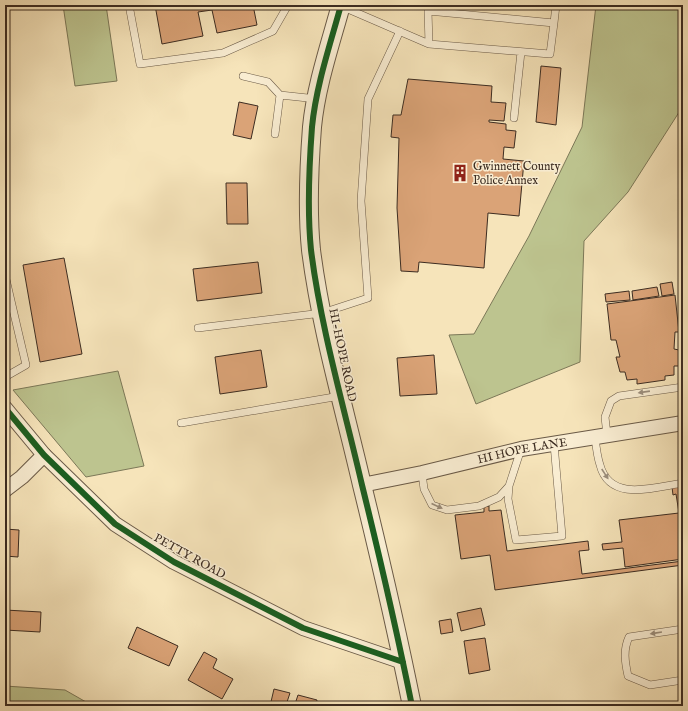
<svg xmlns="http://www.w3.org/2000/svg" width="688" height="711" viewBox="0 0 688 711" font-family="'IM FELL English',serif">
  <style>
    .green { fill: #bdc48f; stroke: #7c7858 }
    .building { fill: #daa377; stroke: #3c2c21 }
    .lines { fill: none; stroke-linecap: round; stroke-linejoin: round }
    .service-casing { stroke: #6a5a47; stroke-width: 8 }
    .minor-casing { stroke: #6a5a47; stroke-width: 16 }
    .tertiary-casing { stroke: #6a5a47; stroke-width: 20 }
    .service { stroke: #f9edd2; stroke-width: 7 }
    .minor { stroke: #f9edd2; stroke-width: 14 }
    .tertiary { stroke: #f9edd2; stroke-width: 18 }
    .cycleway-casing { stroke: #f9edd2; stroke-width: 8 }
    .cycleway { stroke: #1b5e20; stroke-width: 6 }
    .oneway { fill: #9a8c7a }
    .labels { text-anchor: middle; stroke-width: 3; stroke-linejoin: round; paint-order: stroke }
    .poi-label { font-size: 12px; fill: #3c2c21; stroke: #f9edd2; text-anchor: start }
    .street-label { font-size: 12px; fill: #3c2c21; stroke: #f9edd2 }
  </style>
  <rect width="100%" height="100%" fill="#f6e4ba"/>
  <filter id="stains"><feTurbulence type="fractalNoise" baseFrequency=".005" numOctaves="4"/><feColorMatrix values="0 0 0 0 .2 0 0 0 0 .09 0 0 0 0 .02 0 0 0 .5 -.17"/></filter>
  <radialGradient id="worn" r=".72"><stop offset=".6" stop-color="#630" stop-opacity="0"/><stop offset="1" stop-color="#630" stop-opacity=".3"/></radialGradient>
  <path class="green" d="M63 5H106L117 81 75 86Z
    M596 5H683V106L628 192 584 241 580 362 476 404 449 335 474 334 529 236 582 127Z
    M118 371 144 466 86 477 13 390Z
    M5 686 65 690 93 706H5Z"/>
  <path class="building" d="M155 5H253L257 25 217 33 212 10 198 12 203 36 162 44Z
    M541 66 561 68 556 125 536 122Z
    M408 79 492 86 491 102 506 103 504 121 489 120V122L506 124V130L516 131 514 148 504 147 503 159 524 161 519 216 488 213 484 268 419 262 418 272 401 271 397 208 399 138 391 137 393 115H401Z
    M239 102 258 106 251 139 233 135Z
    M226 183H247L248 224H227Z
    M64 258 82 354 40 362 23 265Z
    M258 262 262 293 197 301 193 269Z
    M672 282 674 294 662 296 660 284Z
    M657 287 659 296 633 300 632 291Z
    M629 291 630 300 606 302 605 294Z
    M675 295 679 332H675L674 349 679 350V366H674V375L665 376V380L637 384V379L627 380 625 372H620L616 357H620L616 340H611L607 304Z
    M261 350 267 387 220 394 215 357Z
    M434 355 437 394 400 396 397 358Z
    M683 486V559L625 567 623 548 603 550 602 544 622 542 619 520 679 513 676 494 673 495 672 487Z
    M489 506V511L501 510 507 551 588 541 589 550 579 551 582 574 683 561V565L495 590 490 555 461 559 455 515 484 512V507Z
    M5 529 19 530 18 557 5 556Z
    M481 608 485 625 461 631 457 613Z
    M5 610 41 612 40 632 5 630Z
    M451 619 453 632 441 634 439 621Z
    M137 627 178 646 169 666 128 648Z
    M485 638 490 670 469 674 464 641Z
    M204 652 217 659 213 668 233 679 222 699 188 680Z
    M274 689 290 693 287 702 295 704 298 695 317 700 316 706H270Z"/>
  <g class="lines">
    <g class="service-casing">
      <path id="service" d="M129 5 140 64 223 53 273 31 288 5
        M341 6 429 44 550 54 554 23
        M429 44 428 11 554 23 556 5
        M243 76 268 82 280 95
        M514 118 521 52
        M275 134 280 95 317 99
        M5 275 26 365 5 377
        M198 328 322 313 368 298 361 201 368 99 400 31
        M181 423 340 396
        M607 435 605 417 611 401 619 396 683 387
        M595 437C596 446 597 456 600 465 610 503 655 487 683 483
        M422 473 424 489 432 505 447 510 479 506 499 497 509 486 521 449
        M509 486 508 499 516 540 562 536 554 444
        M683 629 629 637C623 650 625 662 628 676L650 685 683 680"/>
    </g>
    <g class="minor-casing">
      <g id="minor">
        <path d="M5 408 44 455 115 524 174 562 303 628 403 662"/>
        <path id="s1" d="M362 485 422 473 521 449 683 423"/>
        <path d="M5 490 22 477 44 455"/>
      </g>
    </g>
    <g class="tertiary-casing">
      <path id="tertiary" d="M341 5C330 45 316 86 312 127 309 167 307 210 311 250 321 329 344 407 362 485 380 558 397 632 412 706"/>
    </g>
    <use href="#service" class="service"/>
    <use href="#minor" class="minor"/>
    <use href="#tertiary" class="tertiary"/>
    <g class="cycleway-casing">
      <path id="cycleway" d="M341 5C330 45 316 86 312 127 309 167 307 210 311 250 321 329 344 407 362 485 380 558 397 632 412 706
        M5 408 44 455 115 524 174 562 303 628 403 662"/>
    </g>
    <use href="#cycleway" class="cycleway"/>
  </g>
  <defs><path id="oneway-solid" d="M-6-.8H1V-3.2L6.5 0L1 3.2V.8H-6Z"/></defs>
  <g class="oneway">
    <use href="#oneway-solid" transform="translate(644 392) rotate(172)"/>
    <use href="#oneway-solid" transform="translate(605 474) rotate(57)"/>
    <use href="#oneway-solid" transform="translate(437 506) rotate(24)"/>
    <use href="#oneway-solid" transform="translate(656 633) rotate(171)"/>
  </g>
  <defs>
    <g id="building-bare" transform="scale(1.38)"><path d="M-4-6H4V6H1V3H-1V6H-4ZM-2.5-4.3h1.7v1.8h-1.7ZM.8-4.3h1.7v1.8H.8ZM-2.5-1h1.7V.8h-1.7ZM.8-1h1.7V.8H.8Z" fill="#8f2418" stroke="#f9edd2" stroke-width="2.5" paint-order="stroke"/></g>
  </defs>
  <g fill-rule="evenodd">
    <use href="#building-bare" x="460" y="173"/>
  </g>
  <g class="labels">
    <g class="poi-label">
      <text x="473" y="170">Gwinnett County<tspan x="473" dy="14">Police Annex</tspan></text>
    </g>
    <g class="street-label">
      <text transform="translate(343 355) rotate(78)" y="4">HI-HOPE ROAD</text>
      <text dy="4" stroke="none"><textPath href="#s1" startOffset="164">HI HOPE LANE</textPath></text>
      <text transform="translate(190 556) rotate(29)" y="4">PETTY ROAD</text>
    </g>
  </g>
  <rect width="688" height="711" fill="none" stroke="#f6e4ba" stroke-width="20"/>
  <rect x="6" y="6" width="676" height="699" fill="none" stroke="#3c2c21" stroke-width="2"/>
  <rect x="10" y="10" width="668" height="691" fill="none" stroke="#3c2c21"/>
  <rect width="100%" height="100%" filter="url(#stains)"/>
  <rect width="100%" height="100%" fill="url(#worn)"/>
</svg>
